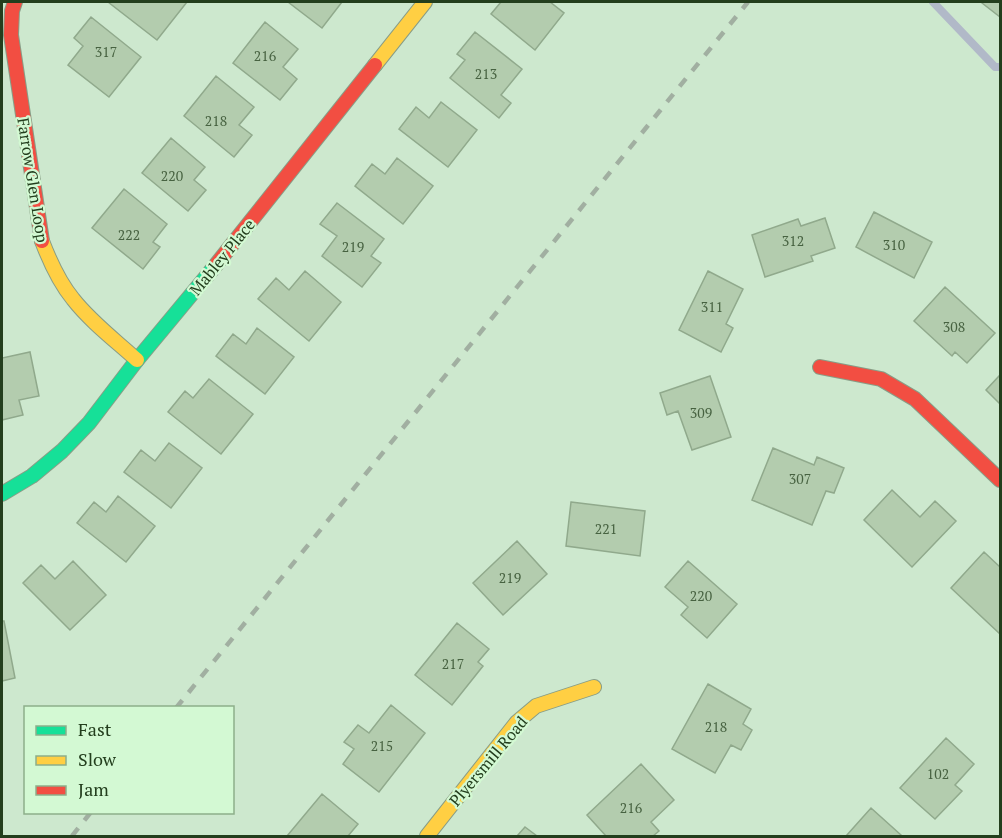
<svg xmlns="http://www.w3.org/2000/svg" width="1002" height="838" viewBox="0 0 1002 838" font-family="'PT Serif',serif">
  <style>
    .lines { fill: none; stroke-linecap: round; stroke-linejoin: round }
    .stream { stroke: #b1b9c8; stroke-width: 8 }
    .building { fill: #b3ccae; stroke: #90a98c; stroke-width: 1.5 }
    .fast-casing { stroke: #889d86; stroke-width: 16 }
    .slow-casing { stroke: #889d86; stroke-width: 16 }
    .jam-casing { stroke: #889d86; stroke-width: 16 }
    .fast { stroke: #16e098; stroke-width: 14 }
    .slow { stroke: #ffcf43; stroke-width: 14 }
    .jam { stroke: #f24e42; stroke-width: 14 }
    .rail { stroke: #a1afa1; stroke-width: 4.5; stroke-dasharray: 10 10; stroke-linecap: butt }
    .labels { text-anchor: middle; stroke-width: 4.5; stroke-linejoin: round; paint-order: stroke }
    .number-label { font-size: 14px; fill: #476241 }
    .street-label { font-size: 16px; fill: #233e1d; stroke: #d3f9d3 }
  </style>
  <rect width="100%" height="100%" fill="#cde8ce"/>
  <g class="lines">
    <path class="stream" d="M933 2 995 67H1000"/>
  </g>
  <path class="building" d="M108 2H187L157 40Z
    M288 2H342L322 28Z
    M501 2H550L564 13 535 50 491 14Z
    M983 2H1000V17L982 3Z
    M91 17 141 57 109 97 68 65 83 46 74 38Z
    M265 22 298 49 283 67 297 79 280 100 233 63Z
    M475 32 522 69 501 95 511 103 499 118 450 78 465 60 457 54Z
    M216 76 254 107 239 125 252 135 234 157 184 116Z
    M441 102 477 130 448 167 399 129 416 107 429 118Z
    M171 138 205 167 194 180 206 190 188 211 142 173Z
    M397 158 433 186 403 224 355 186 372 164 385 174Z
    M124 189 167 224 153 242 160 247 143 269 92 228Z
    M337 203 384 239 371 256 381 263 362 287 322 256 337 236 320 224Z
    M874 212 932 242 914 278 856 247Z
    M825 218 835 248 811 256 813 261 765 277 752 235 798 219 801 226Z
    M305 271 341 302 309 341 258 299 276 278 289 290Z
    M708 271 743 289 726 324 733 328 721 352 679 330Z
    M945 287 995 333 967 363 955 352 952 356 914 321Z
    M257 328 294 357 265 394 216 356 233 334 246 344Z
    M30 352 39 396 19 400 23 415 2 420V358Z
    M1000 375V404L986 390Z
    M710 376 731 437 692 450 678 411 667 415 660 393Z
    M209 379 253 414 221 454 168 412 185 391 193 398Z
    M169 443 202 468 171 508 124 472 141 450 155 461Z
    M773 448 814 465 817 457 844 468 834 493 826 491 812 525 752 500Z
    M892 490 920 517 935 501 956 521 912 567 864 520Z
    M118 496 155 526 126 562 77 523 94 502 106 512Z
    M571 502 645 511 640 556 566 546Z
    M517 541 547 574 503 615 473 583Z
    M984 552 1000 567V634L951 588Z
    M73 561 106 595 70 630 23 583 41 565 55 579Z
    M688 561 737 604 707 638 681 615 688 607 665 587Z
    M2 621H4L15 678 2 681Z
    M457 623 489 649 478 662 483 666 452 705 415 675Z
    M708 684 751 709 743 724 752 730 741 750 731 745 715 773 672 749Z
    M391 705 425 733 379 792 343 764 354 749 344 742 358 725 369 733Z
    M946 738 974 764 955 785 962 791 935 819 900 788Z
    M641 764 674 800 651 822 659 831 653 836H606L587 815Z
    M322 794 358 824 348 836H287Z
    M871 808 901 835 900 836H846Z
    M525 827 537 836H517Z"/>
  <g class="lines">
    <g class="fast-casing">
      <path id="fast" d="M2 494 32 476 62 451 89 423 137 360 215 266"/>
    </g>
    <g class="slow-casing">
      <path id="slow" d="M375 65 425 2
        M42 241C50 262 59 282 73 299 91 322 115 340 137 360
        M427 836 517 722 536 706 594 687"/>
    </g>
    <g class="jam-casing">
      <path id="jam" d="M15 2 12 11 11 35 42 241
        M215 266 375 65
        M820 367 881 379 915 399 1000 480"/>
    </g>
    <use href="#fast" class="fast"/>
    <use href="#slow" class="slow"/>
    <use href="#jam" class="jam"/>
    <path class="rail" d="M176 708 748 2
      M72 836 91 812"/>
  </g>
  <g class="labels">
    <g class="number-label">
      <text x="106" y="57">317</text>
      <text x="265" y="61">216</text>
      <text x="486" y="79">213</text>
      <text x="216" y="126">218</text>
      <text x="172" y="181">220</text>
      <text x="129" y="240">222</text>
      <text x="793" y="246">312</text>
      <text x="894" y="250">310</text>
      <text x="353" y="252">219</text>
      <text x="712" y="312">311</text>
      <text x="954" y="332">308</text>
      <text x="701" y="418">309</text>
      <text x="800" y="484">307</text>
      <text x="606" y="534">221</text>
      <text x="510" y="583">219</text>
      <text x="701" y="601">220</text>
      <text x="453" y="669">217</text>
      <text x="716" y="732">218</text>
      <text x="382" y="751">215</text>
      <text x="938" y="779">102</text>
      <text x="631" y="813">216</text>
    </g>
    <g class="street-label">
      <text transform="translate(33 180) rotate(81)" y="6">Farrow Glen Loop</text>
      <text transform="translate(222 257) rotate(-51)" y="6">Mabley Place</text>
      <text transform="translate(488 761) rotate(-50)" y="6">Plyersmill Road</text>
    </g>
  </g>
  <rect width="1002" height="838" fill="none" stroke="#233e1d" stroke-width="6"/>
  <rect x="24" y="706" width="210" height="108" fill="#d3f9d3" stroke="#8dae8a" stroke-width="1.5"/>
  <rect x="36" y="726" width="30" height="9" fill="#16e098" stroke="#8dae8a" stroke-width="1.5"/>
  <text x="78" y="736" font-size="18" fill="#233e1d">Fast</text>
  <rect x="36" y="756" width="30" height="9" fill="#ffcf43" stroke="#8dae8a" stroke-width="1.5"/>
  <text x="78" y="766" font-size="18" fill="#233e1d">Slow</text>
  <rect x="36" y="786" width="30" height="9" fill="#f24e42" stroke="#8dae8a" stroke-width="1.5"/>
  <text x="78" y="796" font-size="18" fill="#233e1d">Jam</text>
</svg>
